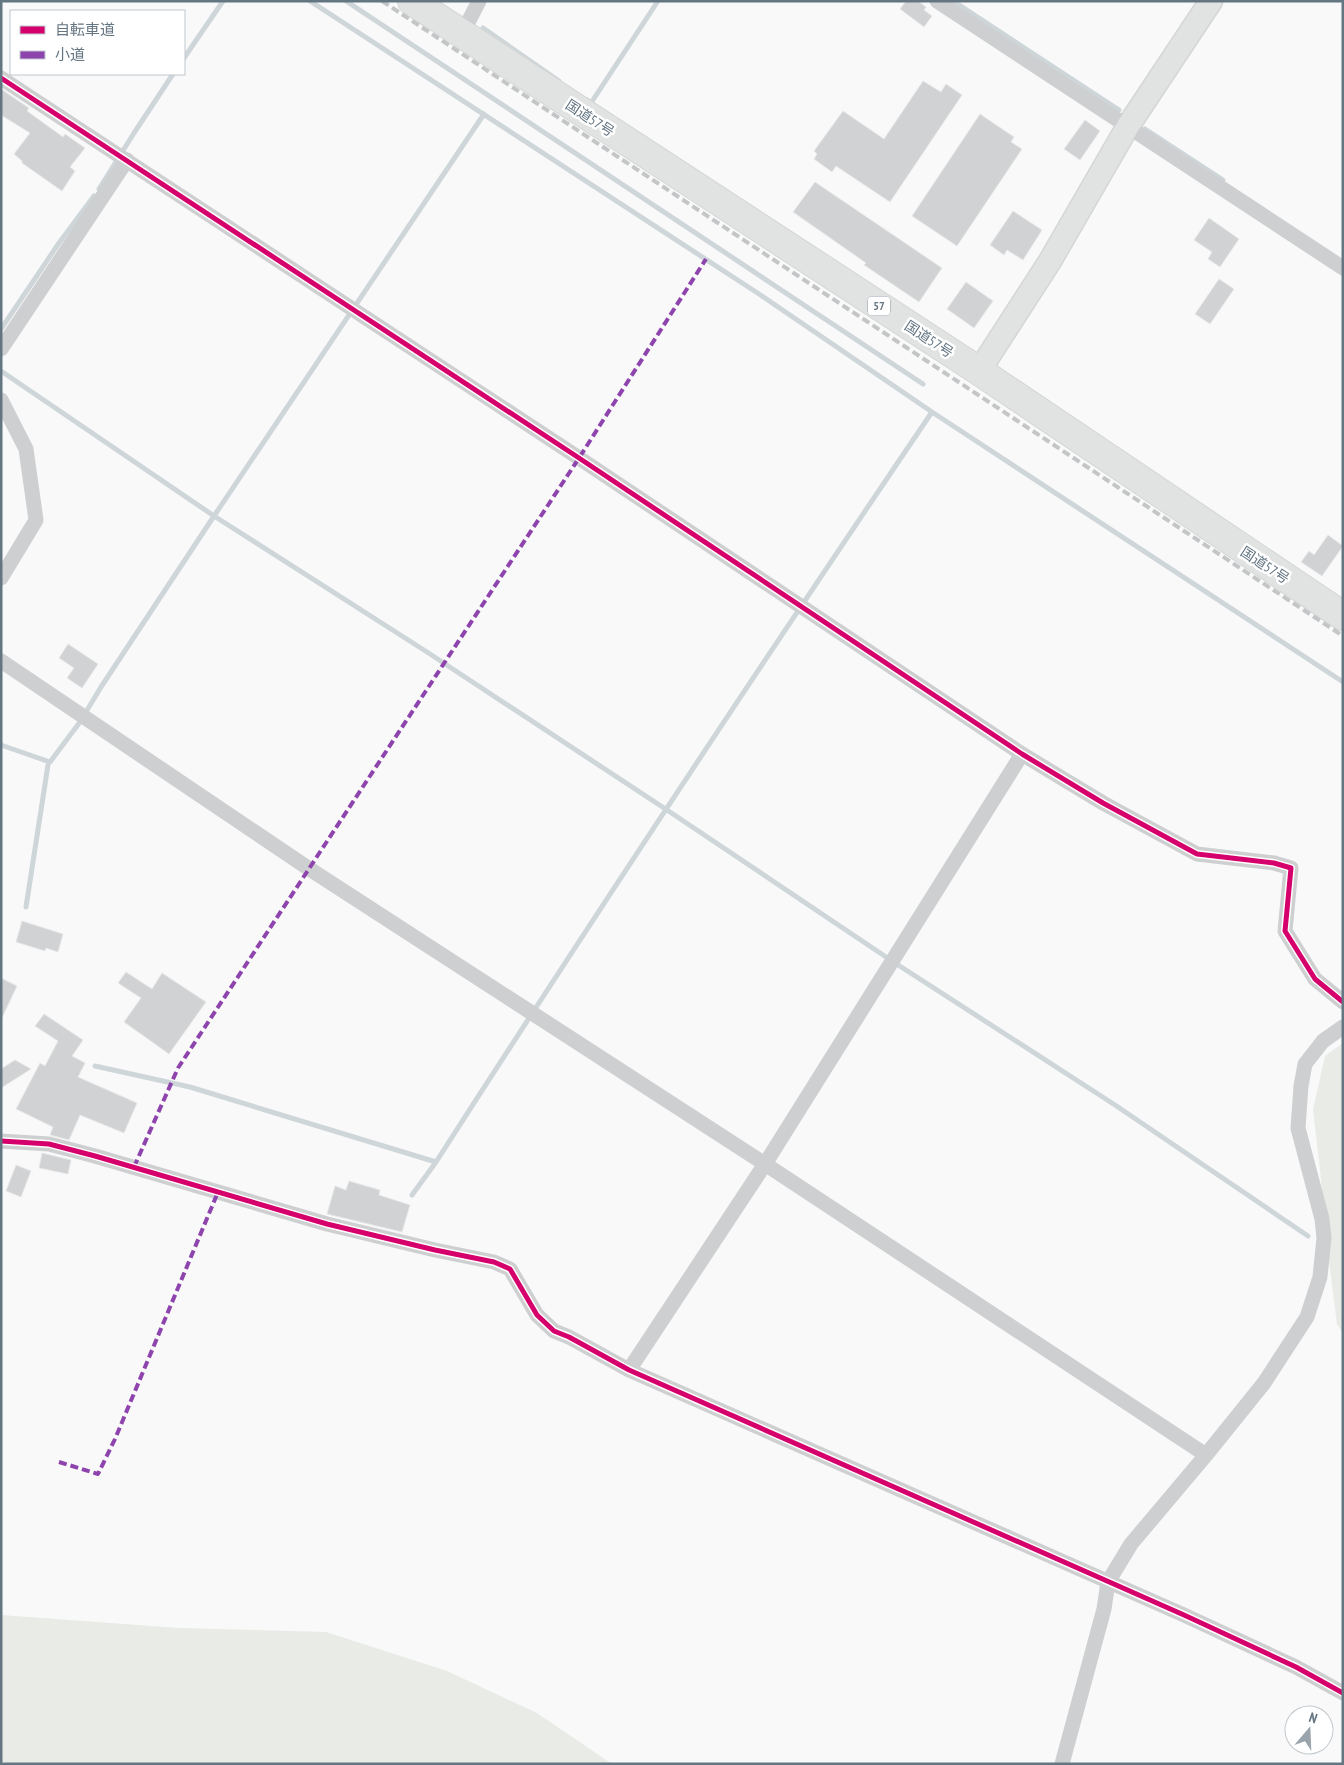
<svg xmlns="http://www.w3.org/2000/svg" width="1344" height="1765" viewBox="0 0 1344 1765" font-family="'PT Sans Narrow','Noto Sans JP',sans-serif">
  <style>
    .green { fill: #e8ebe6 }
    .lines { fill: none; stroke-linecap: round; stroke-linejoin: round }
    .stream { stroke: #ced6d9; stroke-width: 5 }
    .building { fill: #d0d2d3; stroke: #e8e8e8 }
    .secondary-casing { stroke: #d5d6d7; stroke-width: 25 }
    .highway-casing { stroke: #d5d6d6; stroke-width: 30 }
    .street { stroke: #cecfd0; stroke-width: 15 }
    .secondary { stroke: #e1e2e2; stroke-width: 22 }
    .highway { stroke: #e1e2e2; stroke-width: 28 }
    .rail { stroke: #c3c5c6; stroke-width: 4; stroke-dasharray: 8 4; stroke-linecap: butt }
    .quiet { stroke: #8e44ad; stroke-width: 4; stroke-dasharray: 8 4; stroke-linecap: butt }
    .cycleway-casing { stroke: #fff; stroke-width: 8 }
    .cycleway { stroke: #d6006c; stroke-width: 5 }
    .labels { text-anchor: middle; stroke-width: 5; stroke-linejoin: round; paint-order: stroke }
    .shield { fill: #fff; stroke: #939fa8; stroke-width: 1 }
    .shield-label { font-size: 12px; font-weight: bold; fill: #657683 }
    .street-label { font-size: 14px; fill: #657683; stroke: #fff }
  </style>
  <rect width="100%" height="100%" fill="#f9f9f9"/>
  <path class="green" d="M1343 1043V1334L1337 1324 1326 1238 1320 1169 1313 1110 1325 1056Z
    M1 1615 179 1628 326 1632 447 1671 537 1713 612 1764H10L1 1761Z"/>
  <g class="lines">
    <path class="stream" d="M310 1 759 294 932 412 1343 682
      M346 1 923 384
      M953 1 1119 110
      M483 28 559 81
      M184 58 223 1
      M587 100 591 103 658 1
      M1145 129 1223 180
      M99 189 134 133 173 74
      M1 329 59 243 94 196
      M1 371 214 516 427 652 667 810 892 961 1115 1105 1308 1236
      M1 745 50 762 80 722 101 687 214 516 484 114
      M26 907 48 765
      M95 1066 190 1087 436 1162C598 910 764 660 932 412
      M412 1195 436 1162"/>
  </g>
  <path class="building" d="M906 1H918L926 7 924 10 932 16 924 27 900 9Z
    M923 81 941 92 946 84 962 95 890 202 836 166 832 172 814 159 817 154 814 151 843 111 884 139Z
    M1 89 29 108 27 111 63 137 65 134 85 148 70 167 75 171 62 191 22 163V161L14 154 30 133 1 115Z
    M980 114 1014 137 1011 142 1022 149 957 246 912 216Z
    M1085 120 1100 131 1080 160 1064 149Z
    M815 182 942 268 919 302 864 265 866 263 793 212Z
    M1013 211 1042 230 1023 260 1007 250 1004 255 990 245Z
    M1209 218 1239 239 1220 267 1208 259 1212 252 1194 240Z
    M1219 279 1234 289 1210 324 1195 314Z
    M966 282 993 301 974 328 947 309Z
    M1328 535 1343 546 1322 576 1301 562 1309 551 1314 555Z
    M68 644 98 664 82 688 67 678 74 668 59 658Z
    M22 921 63 934 58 952 46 948 45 951 16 942Z
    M126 972 152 989 162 973 206 1002 169 1054 124 1022 141 998 118 983Z
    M1 978 17 986 1 1020Z
    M44 1014 83 1040 72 1056 85 1063 78 1077 137 1103 124 1133 80 1115 69 1140 50 1135 53 1127 16 1109 40 1063 45 1066 58 1041 35 1026Z
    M15 1060 31 1069 1 1088V1069Z
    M42 1153 71 1160 68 1174 39 1168Z
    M16 1165 31 1171 21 1197 6 1191Z
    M349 1181 380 1190 379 1195 410 1205 402 1232 327 1214 335 1186 346 1190Z"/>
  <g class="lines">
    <g class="secondary-casing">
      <path id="secondary" d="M979 371 1050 261 1128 126 1211 1"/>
    </g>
    <g class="highway-casing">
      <path id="highway" d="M412 1 979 371 1343 616"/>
    </g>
    <path class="street" d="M937 1 1343 268
      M462 34 479 1
      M1 78 579 458 1022 754 1103 803 1197 854 1274 863 1291 868 1285 931 1315 979 1343 1002
      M1 349 127 160
      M1 400 26 449 36 520 1 578
      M1 661 308 868 765 1164 1206 1455
      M1 1141 49 1144 95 1156 327 1224 435 1250 494 1262 510 1269 537 1315 554 1331 569 1337 629 1370 1184 1615 1296 1667 1343 1693
      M629 1370 765 1164 1022 754
      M1062 1764 1104 1609 1108 1582 1131 1544 1206 1455 1264 1383 1307 1317 1320 1277 1324 1238 1322 1219 1298 1128 1301 1086 1305 1064 1323 1041 1343 1027"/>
    <use href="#secondary" class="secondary"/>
    <use href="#highway" class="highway"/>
    <path class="rail" d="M382 1 1343 636"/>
    <path class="quiet" d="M134 1167 178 1068 579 458 706 259
      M59 1462 98 1474 115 1439 218 1192"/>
    <g class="cycleway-casing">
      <path id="cycleway" d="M1 78 579 458 1022 754 1103 803 1197 854 1274 863 1291 868 1285 931 1315 979 1343 1002
        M1 1141 49 1144 95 1156 327 1224 435 1250 494 1262 510 1269 537 1315 554 1331 569 1337 629 1370 1184 1615 1296 1667 1343 1693"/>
    </g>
    <use href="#cycleway" class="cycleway"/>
  </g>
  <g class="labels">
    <rect class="shield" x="868" y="296.5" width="22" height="19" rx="4"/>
    <g class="shield-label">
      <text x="879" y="310">57</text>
    </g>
    <g class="street-label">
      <text transform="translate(590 118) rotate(33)" y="5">国道57号</text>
      <text transform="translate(929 339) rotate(33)" y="5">国道57号</text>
      <text transform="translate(1265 565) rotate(33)" y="5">国道57号</text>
    </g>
  </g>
  <rect width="1344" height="1765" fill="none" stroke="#657683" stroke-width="5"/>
  <rect x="10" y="10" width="175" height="65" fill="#ffffff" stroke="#c1c8cd"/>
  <rect x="20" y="26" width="25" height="8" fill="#d6006c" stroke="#c1c8cd"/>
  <text x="55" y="35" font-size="15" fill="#657683">自転車道</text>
  <rect x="20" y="51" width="25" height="8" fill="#8e44ad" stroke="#c1c8cd"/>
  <text x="55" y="60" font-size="15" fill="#657683">小道</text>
  <g transform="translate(1309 1730) rotate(19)"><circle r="24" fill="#ffffff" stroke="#c1c8cd"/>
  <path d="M0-4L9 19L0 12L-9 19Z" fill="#99a4ac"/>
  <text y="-8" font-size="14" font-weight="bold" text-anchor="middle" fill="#657683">N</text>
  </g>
</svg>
